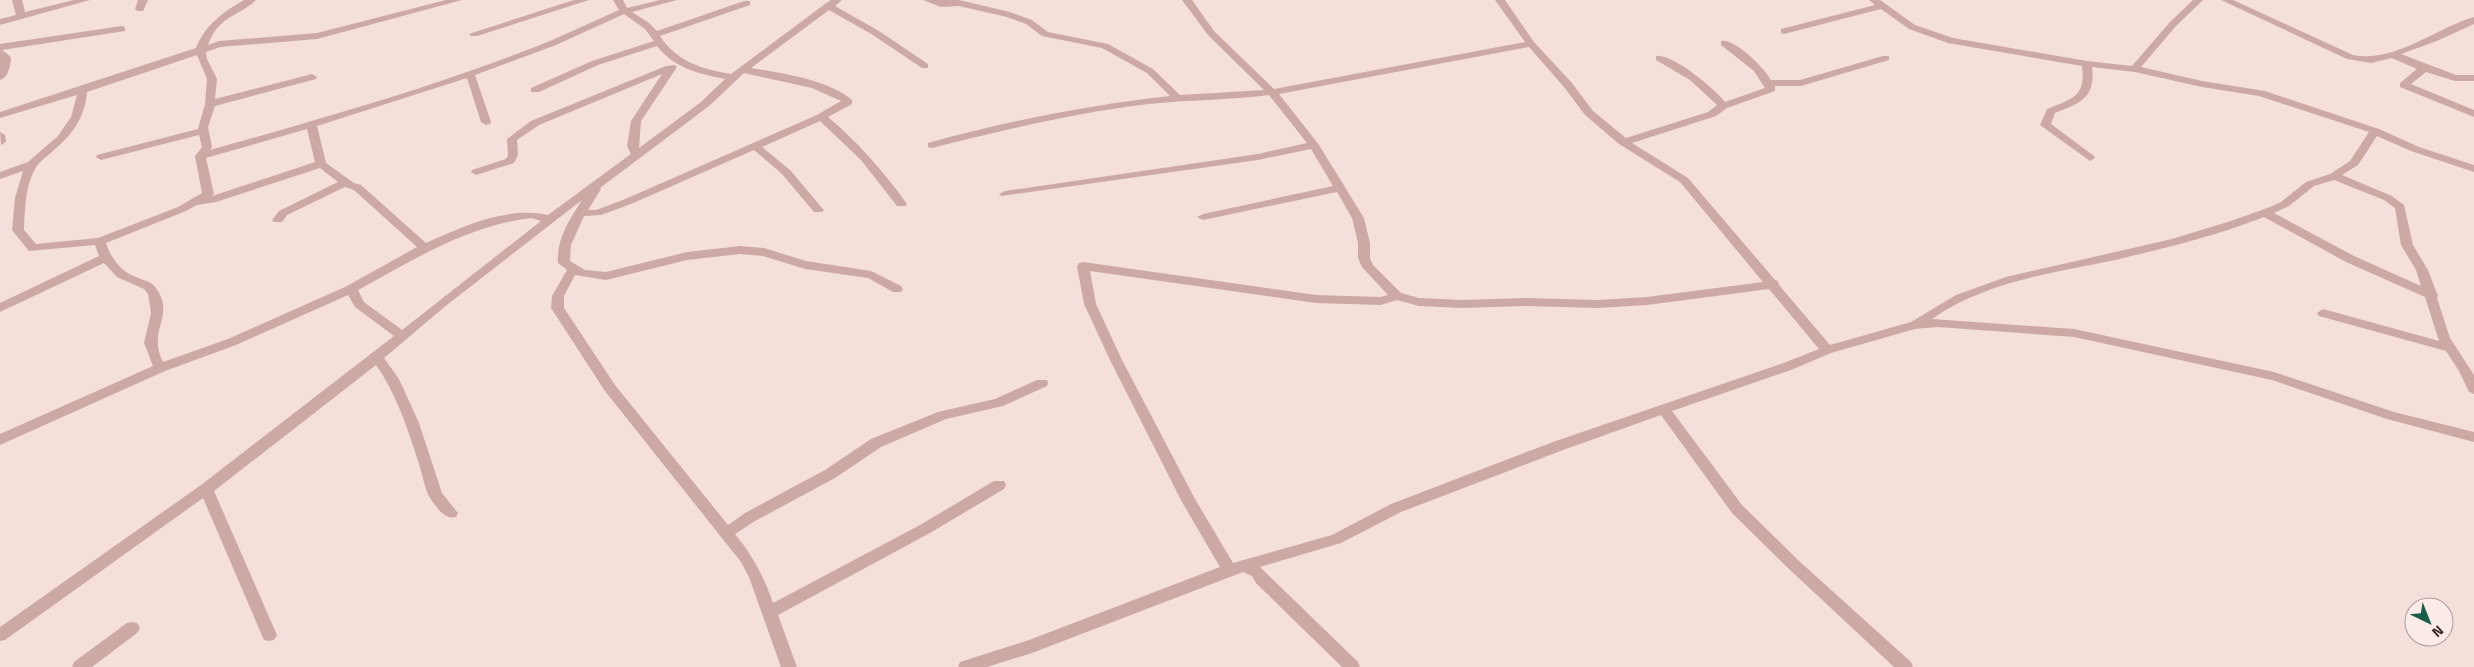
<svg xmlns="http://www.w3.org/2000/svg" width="2474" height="667" viewBox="0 0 2474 667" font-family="'Titillium Web',sans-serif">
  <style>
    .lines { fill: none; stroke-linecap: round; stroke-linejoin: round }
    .minor { fill: #cda9a6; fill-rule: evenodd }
  </style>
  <rect width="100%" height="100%" fill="#f4dfdb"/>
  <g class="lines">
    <path class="minor" d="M12 0H22L25 12 74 0H90L0 25V19L16 15Z
      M138 0H148L143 11H137L135 9Z
      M244 0H256C237 18 219 15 208 45L219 41 317 33 446 0H462L317 39 220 47 206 52 207 59 217 79 215 99 312 74 317 77 316 79 215 106 208 127 212 147 210 150C324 118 439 86 550 41 573 31 596 20 619 10L613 0H623L627 8 660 0H677L632 12 649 23 657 31 744 1H750V5L660 36C677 62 702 69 731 74L825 4 831 0H842L835 6 879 31 928 64V68H922L873 35 829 10 751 68C781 73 829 80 852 100V104L828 117C858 142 884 172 907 204L905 206H897L861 160 820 121 762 147 790 170 822 208 824 210 822 212H814L782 174 754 150 631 204 601 215 584 216 571 245 570 261 585 270 606 272 687 252 740 246 764 248 806 261 871 271 901 286 903 289 901 292H893L868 278 805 269 763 256 740 254 687 260 606 280 575 275 564 296V308L615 385 728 525 745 513 825 470 871 439 938 412 995 399 1037 380H1047L1048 383 1047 386 1003 406 946 419 881 447 835 478 755 521 735 534C753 556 764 577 773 603L920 525 994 481H1004L1006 485 1004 489 930 533 778 615 797 667H781L749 577 741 562 605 391 551 308 552 296 567 270 558 263C556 239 570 219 582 200L448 304 384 358 399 379 419 423 442 493 458 513 456 517C445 520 436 507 430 498 424 487 422 472 418 461 407 427 396 393 376 365L214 491 277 635 274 640 269 641 264 640 203 498 5 640 0 641V627L201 485 394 336 355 307 348 295 236 345 165 371 0 445V434L153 366 144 343 151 313 148 294 144 289 117 277 104 263 0 312V303L99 256 95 245 29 251 12 230 15 198 23 171 0 179V172L28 162 58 136 71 117 77 95 0 118V112L196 48C206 24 222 13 244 0ZM624 14 645 29 654 41 592 61 531 88V92H539L598 65 657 46C674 68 699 74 725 79L701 102 639 148 641 121 677 67 675 65 666 66 531 121 507 139 508 155 506 159 472 170 471 172 476 175 514 163 518 155 517 140 539 125 662 74 631 121 627 146 631 154 548 215C506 206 464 226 426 243L361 185 354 183 326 163 317 126 467 78 481 122 486 125 490 124 491 122 475 75 556 45ZM197 55 207 79 205 104 198 129 97 155 96 157 101 160 199 135 202 147 195 156 202 193 178 207 98 238 36 244 24 230C25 209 25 184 37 166 41 160 49 155 54 150 73 134 85 117 87 92ZM744 73 812 88 841 101 817 115 623 200 596 210H588L601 189 600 188 709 106ZM307 129 315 162 212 196 214 194 206 158ZM320 168 338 182 279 211 272 220 274 222H282L287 215 345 187 354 190 417 247 347 286 228 339 163 362C147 331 174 318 158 291 153 281 144 281 136 277 120 271 111 258 106 243L186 211 197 205 216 202ZM531 218 541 221 402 330 364 302 358 290C413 260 467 226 531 218Z
      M574 0H589L477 36H471L469 34Z
      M923 0H959L1010 12 1032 20 1048 32 1108 44 1153 69 1180 95 1264 90 1208 35 1182 0H1192L1214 31 1274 89 1525 42 1495 0H1505L1534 42 1572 83 1593 111 1626 138 1708 112 1717 105 1690 80 1656 60V56C1672 53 1715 89 1725 102L1765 88 1754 71 1721 45V41C1735 38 1764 68 1771 80H1800L1883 56H1889V60L1801 86H1775V91L1727 108 1716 116 1632 143 1688 178 1775 280 1778 281 1779 285 1830 345 1911 322 1956 295 2006 277 2172 239 2231 221 2270 207 2281 202 2306 182 2330 174 2350 161 2369 132 2259 96 2202 87 2135 72 2092 67C2096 98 2080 103 2055 113L2051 124 2094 156 2095 158 2090 161 2040 125 2047 109C2072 99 2086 97 2082 66L1948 43 1909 29 1881 9 1784 34 1781 33V29L1875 5 1869 0H1880L1915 25 1953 38 2087 61 2132 66 2170 22 2193 0H2203L2176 26 2141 67 2202 81 2265 91 2379 129 2419 147 2474 165V172L2411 151 2377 136 2358 165 2342 175 2392 196 2404 205 2413 245 2428 270 2438 296 2437 298 2450 338 2474 375V394L2469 392 2459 371 2446 351 2319 316 2317 313 2323 309 2439 341 2425 297 2346 262 2264 217C2216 236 2165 248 2115 260 2052 273 1985 282 1932 319L2074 329 2274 372 2394 412 2474 432V442L2387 419 2272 380 2074 337 1938 327 1915 329 1831 353 1791 370 1672 411 1742 505 1798 560 1911 662 1913 667H1894L1788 568 1732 513 1661 415 1563 450 1401 512 1341 543 1260 567 1358 662 1360 667H1342L1256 583 1252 576 1243 572 1032 653 987 667H958L960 662 1029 640 1220 567 1182 502 1110 360 1084 304 1077 266 1079 263 1083 262 1316 295 1380 297 1388 295 1362 267 1358 258V243L1352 218 1337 192 1203 220 1197 217 1203 214 1333 186 1311 149 1258 160 1001 196 999 194 1005 191 1258 154 1307 143 1269 95C1229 100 1188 100 1148 104 1074 113 1004 130 932 148L928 147V143C1008 121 1088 105 1170 96L1147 73 1102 48 1042 36 1026 24 1007 17 959 6 941 7ZM1529 47 1564 87 1585 115 1619 144 1680 182 1763 282 1647 297 1598 300 1526 298 1462 300 1419 298 1401 293 1373 265 1370 258V243L1364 218 1319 145 1279 94ZM2334 180 2384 200 2395 208 2401 245 2416 270 2421 286 2354 256 2274 213 2289 206 2314 186ZM1090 271 1316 303 1381 305 1397 300 1419 306 1462 308 1526 306 1598 308 1647 305 1769 289 1819 349 1781 364 1553 442 1391 504 1332 535 1233 563 1195 499 1122 360 1096 304Z
      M2221 0H2233L2353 55C2395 63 2436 28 2474 17V24L2437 41 2401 54 2456 75H2474V81H2455L2426 72 2411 84 2474 110V117L2400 87V83L2417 69 2392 58 2371 63 2347 59Z
      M122 26 125 27V31L2 50 11 57C11 65 8 78 0 80V44Z
      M0 132 5 135 6 142 1 145Z
      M132 622 137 623 140 628 137 633 92 667H72L74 662 127 623Z"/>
  </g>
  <g transform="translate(2429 622) rotate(137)"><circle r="24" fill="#fbebe8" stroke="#ad9d9c"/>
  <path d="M0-4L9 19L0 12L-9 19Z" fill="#195e48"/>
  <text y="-8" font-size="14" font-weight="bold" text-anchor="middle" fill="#392829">N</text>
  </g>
</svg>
